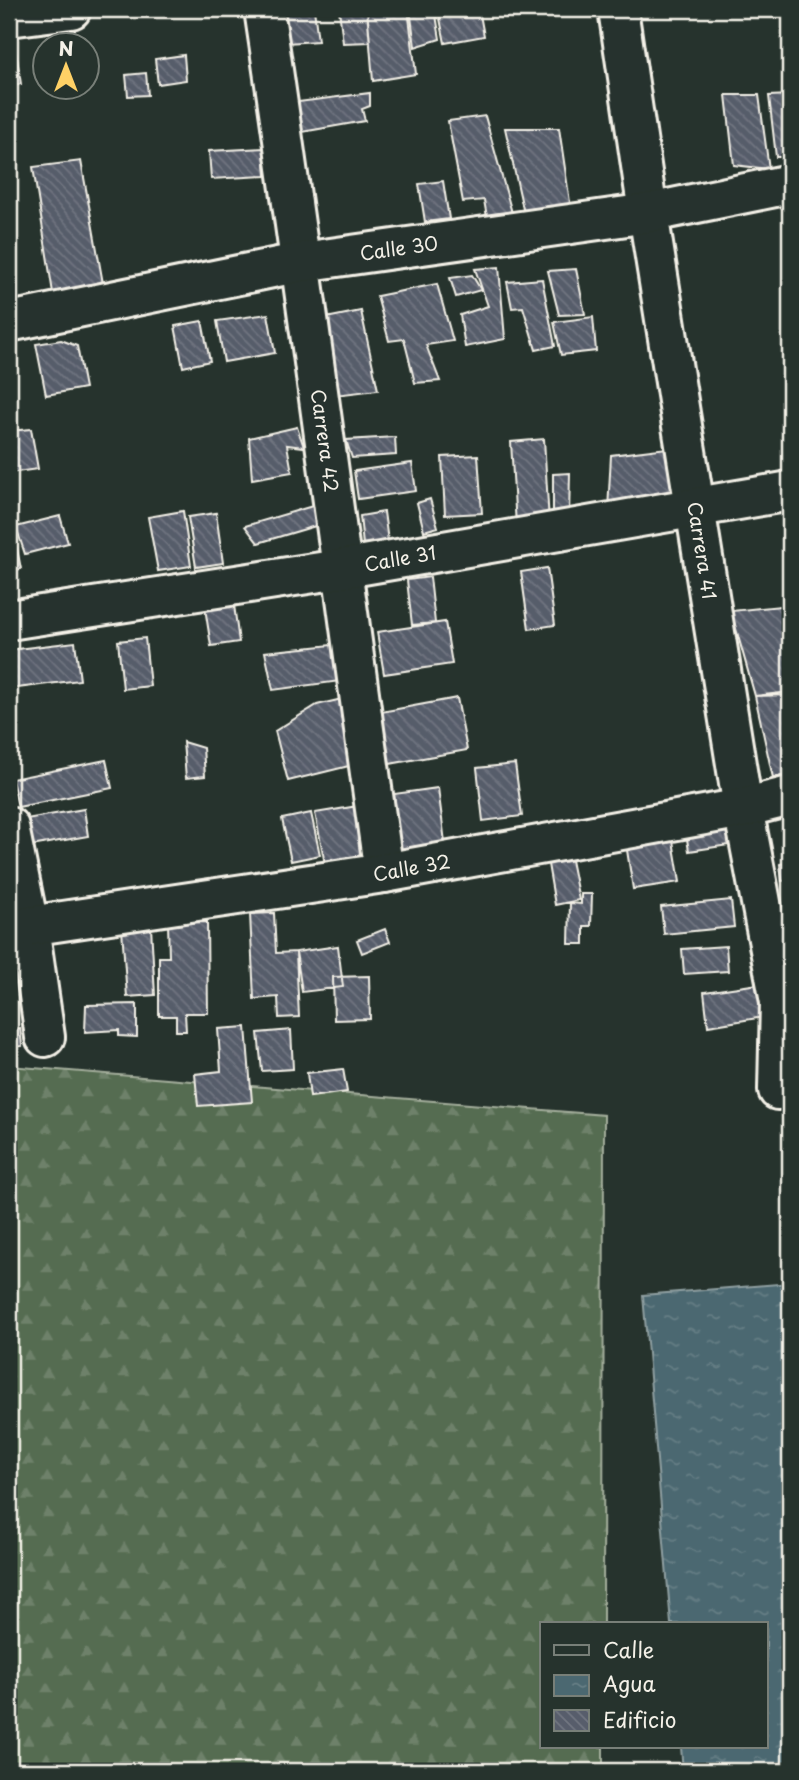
<svg xmlns="http://www.w3.org/2000/svg" width="799" height="1780" viewBox="0 0 799 1780" font-family="'Playpen Sans',sans-serif">
  <style>
    .forest { fill: url(#forest-firs); stroke: #a4ae9c; stroke-width: 2 }
    .water { fill: url(#water-ripples); stroke: #8f9fa1; stroke-width: 2 }
    .building { fill: url(#building-back-hatch); stroke: #f4f1e8; stroke-width: 2 }
    .lines { fill: none; stroke-linecap: round; stroke-linejoin: round }
    .minor-casing { stroke: #f4f1e8; stroke-width: 44 }
    .minor { stroke: #26332d; stroke-width: 38 }
    .labels { text-anchor: middle; stroke-width: 7; stroke-linejoin: round; paint-order: stroke }
    .street-label { font-size: 19px; fill: #f4f1e8; stroke: #26332d }
  </style>
  <defs>
    <pattern id="forest-firs" width="22" height="20" patternUnits="userSpaceOnUse" patternTransform="scale(1.75)"><rect width="22" height="20" fill="#556c51"/><path d="M5 1l3.5 6h-7zM16 11l3.5 6h-7z" fill="#6e816a"/></pattern>
    <pattern id="water-ripples" width="26" height="14" patternUnits="userSpaceOnUse" patternTransform="scale(1.75)"><rect width="26" height="14" fill="#4b6871"/><path d="M2 4q2-2 4 0t4 0M15 11q2-2 4 0t4 0" fill="none" stroke="#667e85"/></pattern>
    <pattern id="building-back-hatch" width="6" height="6" patternUnits="userSpaceOnUse" patternTransform="scale(1.75)"><rect width="6" height="6" fill="#575d6b"/><path d="M-1 5l2 2M0 0l6 6M5-1l2 2" fill="none" stroke="#707580"/></pattern>
  </defs>
  <rect width="100%" height="100%" fill="#26332d"/>
  <filter id="ink" filterUnits="userSpaceOnUse"><feTurbulence type="fractalNoise" baseFrequency=".0143" numOctaves="2"/><feDisplacementMap in="SourceGraphic" scale="14" xChannelSelector="R" yChannelSelector="G"/><feConvolveMatrix kernelMatrix="1 2 1 2 8 2 1 2 1" color-interpolation-filters="sRGB"/></filter>
  <g filter="url(#ink)">
    <path class="forest" d="M9 1066 604 1115 603 1624H542V1747H603V1771H9Z"/>
    <path class="water" d="M790 1283V1771H683L681 1747H766V1624H671L643 1295Z"/>
    <path class="building" d="M276 9H314L318 41 286 43 285 18H276Z
      M339 9H367L370 42 343 43Z
      M367 9H408L416 74 373 81Z
      M410 9H435L440 39 415 47Z
      M438 9H479L484 36 445 43Z
      M13 32 21 84 11 85 13 91 9 92V33Z
      M40 48H46V87H43Z
      M184 55 186 80 158 84 155 59Z
      M146 73 148 95 128 96 126 75Z
      M370 93V106L362 109 365 121 296 133 290 103Z
      M726 95H759L769 169 734 165Z
      M790 95V157H776L769 96Z
      M485 116 512 213 487 217 484 200 463 202 448 121Z
      M505 128H559L571 209 525 218Z
      M264 148 266 176 211 179 209 151Z
      M81 161 104 289 53 293 33 167Z
      M443 181 449 219 425 222 419 184Z
      M499 267 505 339 465 347 460 315 488 306 475 269Z
      M576 269 585 314 559 315 548 271Z
      M472 275 481 290 456 297 450 278Z
      M542 279 555 346 536 350 523 307 512 308 507 282Z
      M437 284 453 341 426 345 440 381 415 383 404 339 389 341 377 296Z
      M361 311 378 390 335 395 321 319Z
      M268 314 275 353 224 362 217 321Z
      M593 317 596 351 561 355 554 322Z
      M202 321 210 361 183 367 175 326Z
      M61 340 77 346 85 388 46 395 36 344Z
      M297 427 304 447 287 445 292 472 252 479 249 438Z
      M31 429 38 469 9 473V431Z
      M395 437 396 455 352 458 346 440Z
      M544 439 549 522 516 526 511 442Z
      M675 447 681 500 608 510 611 455Z
      M478 455 482 513 445 515 442 457Z
      M412 463 416 491 358 499 354 471Z
      M570 473 569 517 553 518V474Z
      M430 499 438 527 424 531 417 503Z
      M316 505 322 524 258 543 245 526Z
      M183 511 191 566 158 571 148 517Z
      M384 512 388 541 363 545 360 516Z
      M216 513 223 563 196 567 188 517Z
      M60 516 68 543 25 554 16 527Z
      M12 524 21 569 9 571V525Z
      M547 568 555 625 529 629 521 572Z
      M430 577 435 623 412 625 407 580Z
      M234 605 239 642 211 646 205 608Z
      M790 605V692L755 696 731 611Z
      M445 622 452 664 384 674 377 632Z
      M145 638 150 686 123 689 118 641Z
      M75 642 80 680 9 689V650Z
      M341 644 348 680 273 690 265 652Z
      M790 695V774L773 778 755 696Z
      M457 698 467 750 384 765 378 736 385 734 381 712Z
      M342 699 357 764 288 781 275 731 317 705Z
      M183 742 203 748 205 776 186 778Z
      M106 760 112 788 18 807 12 779Z
      M515 764 522 816 483 821 477 768Z
      M438 788 446 850 401 855 394 794Z
      M364 805 373 854 325 864 315 813Z
      M84 809 88 836 31 846 26 819Z
      M311 813 320 855 291 861 282 819Z
      M738 819 742 843 689 851 685 827Z
      M671 829 680 882 633 889 625 837Z
      M571 860 579 900 555 905 548 864Z
      M790 862V880L782 881 780 864Z
      M581 894H592L591 926H584V944H569L570 903 581 904Z
      M731 900 734 927 664 934 661 907Z
      M790 911V937L784 912Z
      M274 913 276 953 296 952 299 1017 279 1018 278 997 254 999 250 914Z
      M207 922 208 1013H185L186 1031H176V1016H159V957H169L168 923Z
      M151 927 155 995 127 997 122 929Z
      M385 929 390 942 362 953 357 940Z
      M338 946 343 987 302 992 296 952Z
      M726 946 728 971 684 974 682 949Z
      M369 976 370 1019 334 1020 333 977Z
      M759 984 764 1017 708 1026 704 992Z
      M137 1004V1037L119 1036V1030L85 1032 86 1005Z
      M246 1027 252 1102 198 1106 195 1074 221 1071 218 1029Z
      M20 1028 22 1046 9 1048V1029Z
      M291 1030 293 1069 262 1071 258 1033Z
      M343 1069 347 1092 310 1097 307 1073Z"/>
    <g class="lines">
      <g class="minor-casing">
        <g id="minor">
          <path id="s1" d="M264 9C307 296 343 585 384 873"/>
          <path id="s2" d="M618 9 648 213 743 808 780 1002 778 1090"/>
          <path d="M9 17 71 9"/>
          <path id="s3" d="M9 322 302 262 648 213 790 184"/>
          <path id="s4" d="M9 620 340 569 790 491"/>
          <path d="M9 827 29 926 45 1037"/>
          <path id="s5" d="M29 926 384 873 743 808 790 796"/>
        </g>
      </g>
      <use href="#minor" class="minor"/>
    </g>
  </g>
  <g class="labels">
    <g class="street-label">
      <text dy="7" stroke="none"><textPath href="#s3" startOffset="397">Calle 30</textPath></text>
      <text dy="7" stroke="none"><textPath href="#s1" startOffset="436">Carrera 42</textPath></text>
      <text dy="7" stroke="none"><textPath href="#s2" startOffset="548">Carrera 41</textPath></text>
      <text dy="7" stroke="none"><textPath href="#s4" startOffset="396">Calle 31</textPath></text>
      <text dy="7" stroke="none"><textPath href="#s5" startOffset="387">Calle 32</textPath></text>
    </g>
  </g>
  <rect width="799" height="1780" fill="none" stroke="#26332d" stroke-width="35"/>
  <rect x="18" y="18" width="764" height="1745" fill="none" stroke="#f4f1e8" stroke-width="2.5" filter="url(#ink)"/>
  <rect x="540" y="1622" width="228" height="126" fill="#26332d" stroke="#787f78" stroke-width="2"/>
  <rect x="554" y="1645" width="35" height="10" fill="#26332d" stroke="#787f78" stroke-width="2"/>
  <text x="603" y="1658" font-size="21" fill="#f4f1e8">Calle</text>
  <rect x="554" y="1675" width="35" height="21" fill="url(#water-ripples)" stroke="#787f78" stroke-width="2"/>
  <text x="603" y="1692" font-size="21" fill="#f4f1e8">Agua</text>
  <rect x="554" y="1710" width="35" height="21" fill="url(#building-back-hatch)" stroke="#787f78" stroke-width="2"/>
  <text x="603" y="1728" font-size="21" fill="#f4f1e8">Edificio</text>
  <g transform="translate(66 66)"><circle r="33" fill="#26332d" stroke="#787f78" stroke-width="2"/>
  <path d="M0-5L12 26L0 18L-12 26Z" fill="#ffd166"/>
  <text y="-10" font-size="19" font-weight="bold" text-anchor="middle" fill="#f4f1e8">N</text>
  </g>
</svg>
